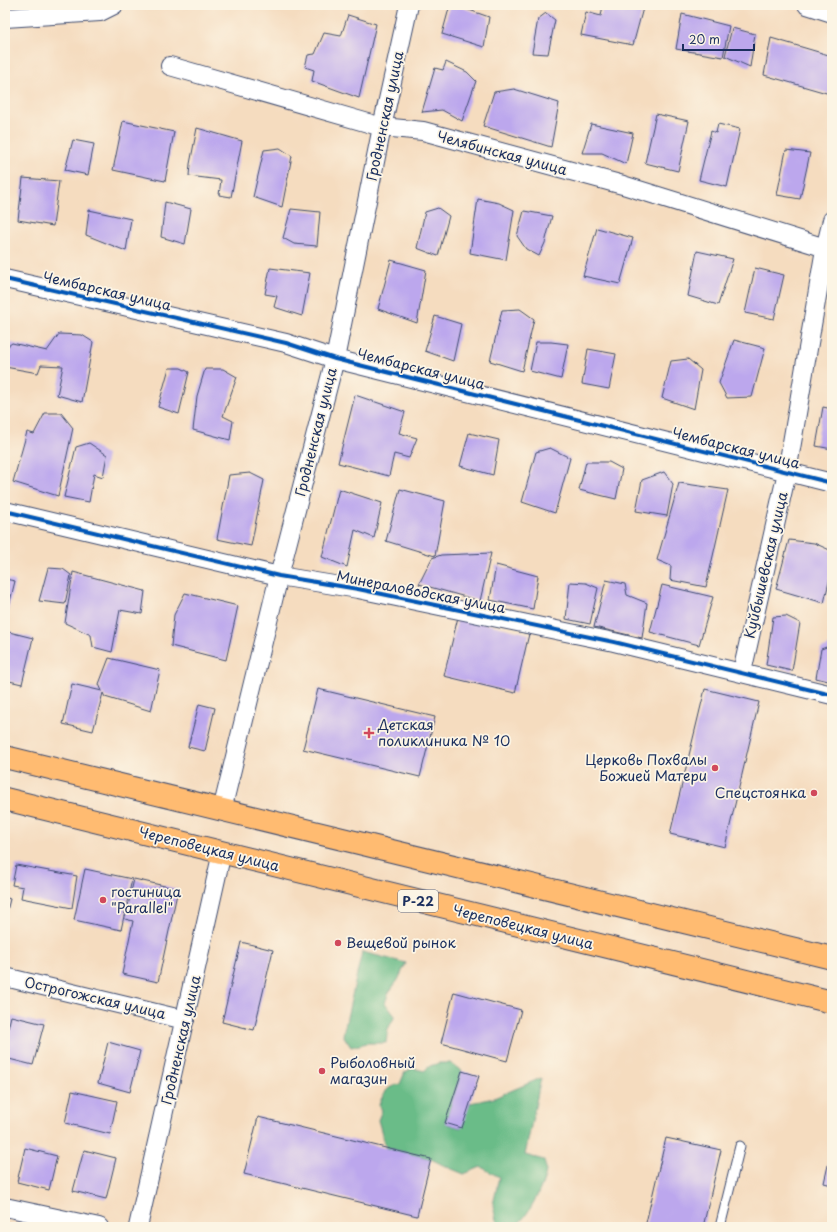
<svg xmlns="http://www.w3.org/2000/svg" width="837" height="1232" viewBox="0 0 837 1232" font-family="'Playpen Sans',sans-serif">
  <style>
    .forest { fill: #6abc88; stroke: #427673 }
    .building { fill: #bca7ed }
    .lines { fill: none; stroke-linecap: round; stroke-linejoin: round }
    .service-casing { stroke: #3c496d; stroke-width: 11 }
    .minor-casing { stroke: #3c496d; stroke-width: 20 }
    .trunk-casing { stroke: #3c496d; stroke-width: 24 }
    .service { stroke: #fff; stroke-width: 9 }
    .minor { stroke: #fff; stroke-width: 18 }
    .trunk { stroke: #ffbb71; stroke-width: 22 }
    .cycleway-casing { stroke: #fcf5e5; stroke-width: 6 }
    .cycleway { stroke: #0057b8; stroke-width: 4 }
    .poi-dot { fill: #d1495b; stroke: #fcf5e5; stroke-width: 1.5 }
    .labels { text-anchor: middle; stroke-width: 3.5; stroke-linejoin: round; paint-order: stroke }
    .shield { fill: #fcf5e5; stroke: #5e6a86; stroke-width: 1 }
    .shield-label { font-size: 13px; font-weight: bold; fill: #1b2f5e }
    .street-label { font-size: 14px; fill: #1b2f5e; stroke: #fcf5e5 }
    .poi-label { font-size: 14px; fill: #1b2f5e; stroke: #fcf5e5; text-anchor: start }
  </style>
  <rect width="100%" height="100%" fill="#fcf5e5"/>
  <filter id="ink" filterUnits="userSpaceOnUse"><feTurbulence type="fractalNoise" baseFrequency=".025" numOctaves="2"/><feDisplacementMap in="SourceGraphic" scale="8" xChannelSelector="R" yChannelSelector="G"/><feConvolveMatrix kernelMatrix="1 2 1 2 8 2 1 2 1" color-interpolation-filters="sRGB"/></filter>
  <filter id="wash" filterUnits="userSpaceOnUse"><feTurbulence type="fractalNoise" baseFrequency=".012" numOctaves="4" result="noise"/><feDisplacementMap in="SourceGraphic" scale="16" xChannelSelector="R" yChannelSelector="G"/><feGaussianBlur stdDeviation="0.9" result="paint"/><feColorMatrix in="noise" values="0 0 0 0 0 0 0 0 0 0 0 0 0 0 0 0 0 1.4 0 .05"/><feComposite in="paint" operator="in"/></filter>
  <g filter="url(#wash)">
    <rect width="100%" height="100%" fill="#f5dcbf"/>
    <path class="forest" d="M362 952 406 963 398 980 389 992 385 1003 395 1016 388 1029 386 1043H367L351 1047 343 1035Z
      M439 1063H450L462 1071 445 1123 461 1128 470 1103 494 1098 541 1078 525 1155 544 1160C544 1163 546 1166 546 1169 546 1182 527 1219 516 1225 512 1227 508 1227 503 1227L496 1220 493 1205 499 1177 481 1167 464 1174 447 1167 431 1159 386 1148 378 1120 382 1110 379 1105C384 1092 386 1087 400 1084L405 1072 413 1068 424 1071 430 1066Z"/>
    <g id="blocks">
      <path class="building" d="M450 5H455L489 17 484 47 442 34Z
        M603 5H638L643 8 633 45 581 35 586 12 601 16Z
        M546 13 555 20 548 54 532 53 538 19Z
        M682 14 729 26 723 57 676 49Z
        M348 15 376 24 359 98 312 81 314 70 305 67 308 55 315 54 324 33 341 36Z
        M732 28 755 34 750 67 725 56Z
        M771 38 832 56V88L830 94 764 75Z
        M446 62 467 72 476 81 462 121 442 110 422 112 435 68 443 70Z
        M514 89 559 103 551 147 483 126 494 92Z
        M656 114 689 121 678 171 645 163Z
        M123 121 174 132 165 181 113 170Z
        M591 124 633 133 626 164 602 153H582Z
        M718 124 740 129 727 187 699 180 711 131 716 133Z
        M197 128 242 141 231 197 219 195 221 180 189 176 190 164Z
        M73 140 94 144 88 175 65 170Z
        M280 148 292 156 282 207 253 197 264 150Z
        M786 150 810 153 800 199 777 195Z
        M23 178 59 181 53 226 18 220Z
        M478 199 499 203 514 210 506 260 470 253Z
        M165 202 191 209 185 244 161 237Z
        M438 208 449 216 438 256 417 248 425 212Z
        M291 209 320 212 317 246 294 244 283 238Z
        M89 210 131 219 126 251 86 235Z
        M524 211 552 216 545 243 539 256 526 249 517 236Z
        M597 228 633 238 620 284 583 276Z
        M697 251 733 259 718 305 688 296Z
        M391 260 426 270 417 323 378 309Z
        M270 268 310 273 302 316 274 307 277 296 265 294Z
        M755 268 784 275 774 319 745 313Z
        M520 309 534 319 522 371 490 361 502 310Z
        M435 316 461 324 453 361 425 351Z
        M59 334 82 335 93 342 82 402 57 395 63 366 41 365 38 373 5 367V348L12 343 47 351Z
        M734 340 765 348 752 397 727 398 719 383Z
        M536 342H551L568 344 561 379 530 371Z
        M588 349 616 354 609 389 582 384Z
        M688 359 701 370 694 409 662 398 671 361Z
        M169 368H181L189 372 179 414 158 407Z
        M205 369H223L237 377 223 416 233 421 230 440 193 430 197 396Z
        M355 395 405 412 399 433 417 438 409 458 394 454 389 476 338 463Z
        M823 407 832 409V449L816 446Z
        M45 413H61L73 428 58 496 13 482 27 432 34 434Z
        M469 433 499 440 493 475 460 466Z
        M89 443 107 455 103 477 94 474 89 502 64 497 76 447Z
        M550 448 570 458 555 513 522 502 536 452Z
        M586 462H609L622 469 616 499 579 490Z
        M664 472 673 484 667 516 636 511 642 480Z
        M250 473 264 480 251 546 217 539 229 475Z
        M679 483 728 490 706 587 670 580 671 566 657 560Z
        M339 489 382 503 374 538 355 530 347 567 322 557Z
        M400 489 445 501 435 556 386 541Z
        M789 540 814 543 832 551V569L824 603 776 589Z
        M491 553 480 601 419 584 432 558 441 555Z
        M496 565 538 576 533 609 490 600Z
        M48 568 63 569 71 575 65 604 39 601Z
        M73 572 145 591 142 614 120 610 112 652 93 647 91 635 65 623Z
        M5 579 15 581 6 618H5Z
        M606 580 625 584 627 595 647 603 642 638 594 627Z
        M570 582 586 583 598 588 590 624 566 619Z
        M662 585 713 597 699 645 650 632Z
        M185 593 238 606 226 660 171 646 174 615Z
        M786 616 800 623 792 671 766 665 773 617Z
        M458 617 529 634 515 693 444 676Z
        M5 631 33 638 22 684 5 680Z
        M832 645V682L816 678 821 649Z
        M109 658 160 670 151 711 105 697 103 693 93 731 63 724 72 684 102 691 99 684Z
        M318 689 435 717 420 777 303 749Z
        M705 689 759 702 725 847 670 834Z
        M199 704 215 708 205 751 188 747Z
        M16 865 77 876 72 908 21 898 23 887 12 885Z
        M85 869 132 879 121 930 74 920Z
        M134 879 178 889 158 982 122 974 133 921 125 919Z
        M5 897 10 899 6 915H5Z
        M241 942 273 950 254 1030 222 1022Z
        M454 992 521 1010 507 1061 441 1043Z
        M11 1016 44 1024 33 1065 5 1058V1041Z
        M108 1042 140 1051 130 1092 98 1083Z
        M462 1071 479 1076 462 1128 445 1123Z
        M72 1091 117 1101 110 1134 65 1123Z
        M258 1117 431 1159 417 1216 244 1174Z
        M666 1138 721 1150 703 1227H645Z
        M25 1148 57 1156 49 1190 17 1182Z
        M84 1150 116 1158 106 1199 73 1191Z
        M831 1152H832V1185L824 1183Z"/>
    </g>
  </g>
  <g filter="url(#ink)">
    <use href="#blocks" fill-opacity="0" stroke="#3c496d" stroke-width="1"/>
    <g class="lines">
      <g class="service-casing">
        <path id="service" d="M720 1227 740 1146"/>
      </g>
      <g class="minor-casing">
        <path id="minor" d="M807 5 832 13
          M5 18 100 12 114 5
          M170 66 382 127 423 131 623 185 832 250
          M5 279 286 343 335 359 832 483
          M5 511 279 576 358 589 614 642 832 695
          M742 672 787 472 825 249 832 220
          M222 810 279 576 335 359 382 127 409 5
          M5 977 185 1020
          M5 1207 99 1227
          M138 1227 222 852"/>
      </g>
      <g class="trunk-casing">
        <path id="trunk" d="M5 757 832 958
          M5 799 832 1002"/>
      </g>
      <use href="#service" class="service"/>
      <use href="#minor" class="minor"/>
      <use href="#trunk" class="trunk"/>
      <g class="cycleway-casing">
        <path id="cycleway" d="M5 279 286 343 335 359 832 483
          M5 511 279 576 358 589 614 642 832 695"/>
      </g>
      <use href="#cycleway" class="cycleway"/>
    </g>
  </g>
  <g class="poi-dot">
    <path d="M367 727h4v4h4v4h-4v4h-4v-4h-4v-4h4z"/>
    <circle cx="715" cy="768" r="4"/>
    <circle cx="814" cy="793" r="4"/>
    <circle cx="103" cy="900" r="4"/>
    <circle cx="338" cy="943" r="4"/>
    <circle cx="322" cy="1071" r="4"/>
  </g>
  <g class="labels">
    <rect class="shield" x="398" y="890" width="40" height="22" rx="3"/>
    <g class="shield-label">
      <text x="418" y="906">Р-22</text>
    </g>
    <g class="street-label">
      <text transform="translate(385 116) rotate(-78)" y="5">Гродненская улица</text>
      <text transform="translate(502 153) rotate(15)" y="5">Челябинская улица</text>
      <text transform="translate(107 291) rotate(13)" y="5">Чембарская улица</text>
      <text transform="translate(421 369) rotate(14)" y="5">Чембарская улица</text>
      <text transform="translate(316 432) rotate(-76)" y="5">Гродненская улица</text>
      <text transform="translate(736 448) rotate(14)" y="5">Чембарская улица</text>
      <text transform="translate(766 565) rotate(-77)" y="5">Куйбышевская улица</text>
      <text transform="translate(421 592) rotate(11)" y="5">Минераловодская улица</text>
      <text transform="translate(209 849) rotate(14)" y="5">Череповецкая улица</text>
      <text transform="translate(523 927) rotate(14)" y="5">Череповецкая улица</text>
      <text transform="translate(95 998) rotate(13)" y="5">Острогожская улица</text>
      <text transform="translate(181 1040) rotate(-77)" y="5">Гродненская улица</text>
    </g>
    <g class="poi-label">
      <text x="378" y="730">Детская<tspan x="378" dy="16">поликлиника № 10</tspan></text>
      <text x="707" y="765" text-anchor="end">Церковь Похвалы<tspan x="707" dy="16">Божией Матери</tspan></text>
      <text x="806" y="798" text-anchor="end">Спецстоянка</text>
      <text x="111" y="897">гостиница<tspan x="111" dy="16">"Parallel"</tspan></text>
      <text x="346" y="948">Вещевой рынок</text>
      <text x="330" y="1068">Рыболовный<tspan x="330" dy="16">магазин</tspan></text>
    </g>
  </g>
  <rect width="837" height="1232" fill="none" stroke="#fcf5e5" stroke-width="20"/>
  <path d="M683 44v6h71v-6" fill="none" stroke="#1b2f5e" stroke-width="2"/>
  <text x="689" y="44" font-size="12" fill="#1b2f5e" stroke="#fcf5e5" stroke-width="3" paint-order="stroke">20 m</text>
</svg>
